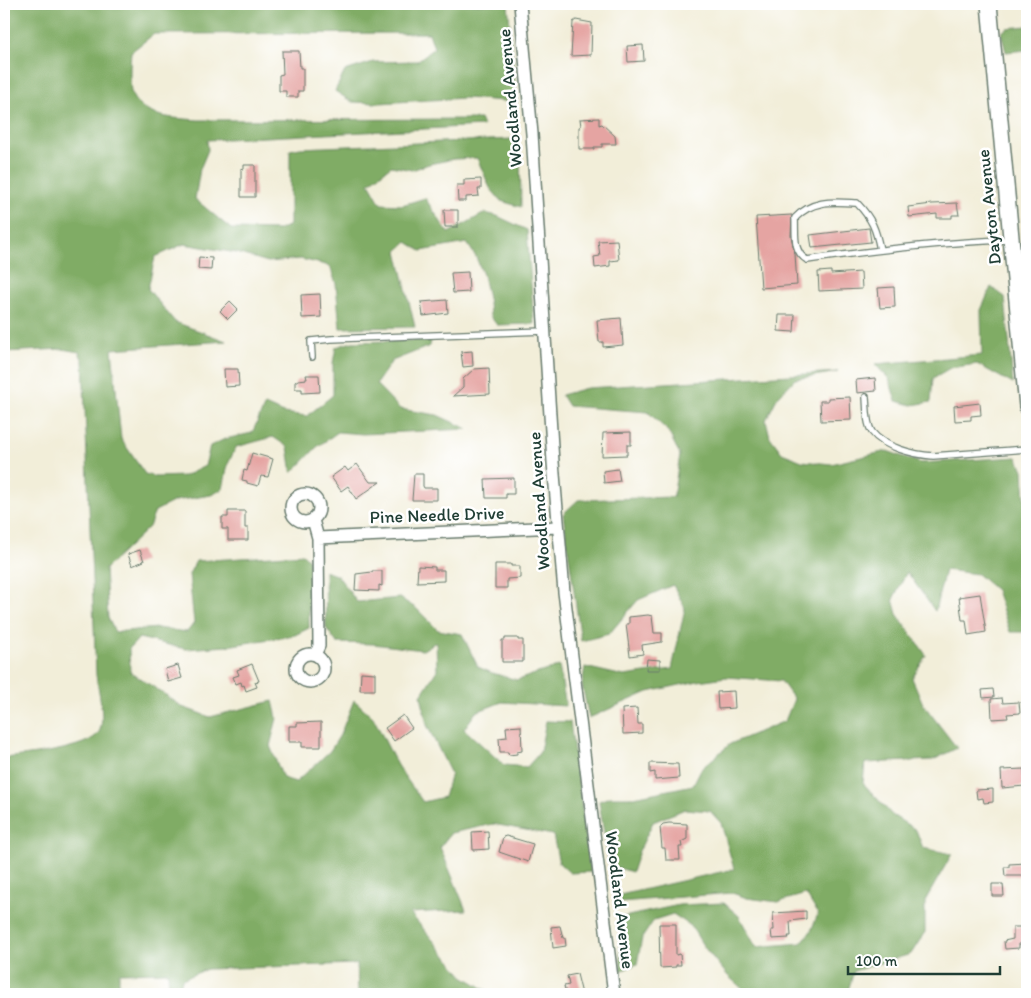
<svg xmlns="http://www.w3.org/2000/svg" width="1031" height="998" viewBox="0 0 1031 998" font-family="Itim,sans-serif">
  <style>
    .forest { fill: #80ac65; stroke: #50744c }
    .building { fill: #e5a4a2 }
    .lines { fill: none; stroke-linecap: round; stroke-linejoin: round }
    .lane-casing { stroke: #697b6e; stroke-width: 8 }
    .street-casing { stroke: #697b6e; stroke-width: 14 }
    .secondary-casing { stroke: #697b6e; stroke-width: 18 }
    .lane { stroke: #fff; stroke-width: 5.5 }
    .street { stroke: #fff; stroke-width: 11 }
    .secondary { stroke: #fff; stroke-width: 15 }
    .labels { text-anchor: middle; stroke-width: 5; stroke-linejoin: round; paint-order: stroke }
    .street-label { font-size: 18px; fill: #1f3d34; stroke: #fff }
  </style>
  <rect width="100%" height="100%" fill="#fff"/>
  <filter id="ink" filterUnits="userSpaceOnUse"><feTurbulence type="fractalNoise" baseFrequency=".02" numOctaves="2"/><feDisplacementMap in="SourceGraphic" scale="10" xChannelSelector="R" yChannelSelector="G"/><feConvolveMatrix kernelMatrix="1 2 1 2 8 2 1 2 1" color-interpolation-filters="sRGB"/></filter>
  <filter id="wash" filterUnits="userSpaceOnUse"><feTurbulence type="fractalNoise" baseFrequency=".0096" numOctaves="4" result="noise"/><feDisplacementMap in="SourceGraphic" scale="20" xChannelSelector="R" yChannelSelector="G"/><feGaussianBlur stdDeviation="1.12" result="paint"/><feColorMatrix in="noise" values="0 0 0 0 0 0 0 0 0 0 0 0 0 0 0 0 0 1.4 0 .05"/><feComposite in="paint" operator="in"/></filter>
  <g filter="url(#wash)">
    <rect width="100%" height="100%" fill="#f2eed9"/>
    <path class="forest" d="M4 4H508L517 102 465 98 379 103 352 102 335 91 345 71 373 62 417 61 434 48 429 33 154 34 131 52C130 61 129 88 132 95 143 119 176 118 198 120L480 119 483 126 207 140 208 150 200 169 195 199 231 229 279 230 290 225V150L300 148 512 139 520 146 521 207 501 201 490 188 477 158 454 159 429 164 412 170 391 166 369 183 381 204 402 205 425 198 448 233 485 213 497 216 527 230 534 324 497 325 490 316 489 303 483 275 476 257 467 243 421 251 407 242 397 251 415 327 340 328 336 284 330 266 301 259 268 262 237 253 184 244 155 257 148 289 175 322 226 341 112 349 121 439 145 474 156 477 185 476 205 466 210 446 225 439 252 433 265 405 283 413 307 416 333 395V363L336 347 352 342 431 340 430 346 392 361 376 384 400 409 437 415 468 429 363 434 338 432 317 447 292 473 288 447 273 437 236 447 228 464 223 489 211 495 175 501 155 511 149 527 105 569 108 618 115 632 157 628 187 632 194 623 189 574 196 561 303 554 309 560V628L295 635 227 646 186 649 139 638 129 649 130 672 166 695 182 707 210 717 273 701 277 718 270 746 283 778 296 782 330 751 340 735 354 700 373 717 398 767 423 802 444 797 451 774 427 725 421 695 437 670 436 642 423 650 373 644 337 643 326 628 325 571 338 576 357 602 400 598 417 609 438 630 462 634 478 667 492 673 517 680 559 666 566 706 502 702 476 712 464 729 504 765 527 767 540 752 546 721 570 722 591 872 570 873 559 863 553 835 493 824 451 833 440 847 466 910 410 913 463 976 493 994H358L357 964 207 969 182 979 179 994H169L168 972 119 973V994H4V758C23 756 90 749 99 732 106 719 98 689 96 675L83 361 79 352 62 349 4 352Z
      M1027 26V50L1006 52 1001 33 1007 28Z
      M991 287 1005 297 1013 384 977 364 950 368 933 378 931 402 912 405 896 401 889 379 875 364 982 355 981 310Z
      M838 372 795 379 777 398 766 420 770 437 782 453 802 461 831 464 887 451 921 463 1017 457 1023 470 1027 531V632H1010L996 590 977 574 945 570 935 611 907 572 893 599 897 614 926 655 912 678 923 704 957 748 933 760 865 763 863 783 892 815 916 830 923 848 952 854 925 901V932L911 954 854 971 847 994H746L745 991 728 976 704 947 691 926 673 914 654 920 642 938 637 964 621 971 619 918 679 905 724 903 739 916 756 947 801 943 811 931 818 914 806 894 778 902 747 898 732 893 620 902V895L734 869 721 823 710 811 685 809 653 822 639 851 632 872 609 865 599 801 610 797H634L693 785 701 769 730 744 785 721 794 699 781 681 726 677 698 681 648 692 589 718 582 685 585 667 624 676 672 669 685 608 673 585 638 600 609 634 581 641 563 514 578 500 673 497 680 455 668 431 648 412 568 406 561 395 587 388Z"/>
    <g id="blocks">
      <path class="building" d="M576 20 592 23 591 55 571 56 573 22Z
        M643 45 644 61 628 62 627 46Z
        M282 51H299L300 68H303V91H298V97H286V91H279V75L283 74Z
        M599 118V125L602 124 615 136 616 144H602V147H594V149H579V127L581 126 580 119Z
        M244 165H255V197H241V168L244 169Z
        M481 179V189H478L479 196 466 197V201H458L457 185H464V180Z
        M957 203 959 215H952V218H937V214L909 217 908 207 932 204Z
        M444 210H458V227H445Z
        M792 215 791 236 795 254 797 285 761 288 756 217Z
        M869 228 871 242 812 248 810 235Z
        M617 240 619 260 610 261V266L595 268 594 257 600 256 598 241Z
        M199 257 212 258 211 270 198 269Z
        M831 271V274L861 272 862 289 819 291 818 272Z
        M468 272 469 292 453 293 451 273Z
        M894 287 895 307 880 308 878 288Z
        M320 294 321 317 302 318 301 295Z
        M447 300 448 313 423 316 421 302Z
        M230 301 238 309 228 319 220 311Z
        M779 315H795L794 332 778 331Z
        M621 318 623 345 603 347V342H599L597 320Z
        M472 351 473 366 463 367 461 352Z
        M489 368 490 394 453 396 463 387V379L474 369Z
        M224 369H238L239 386 225 387Z
        M306 375H319L320 392 302 393V389H295V382L298 380 307 379Z
        M875 378 876 391 857 393 856 380Z
        M850 397 851 420 821 421 820 401H828V398Z
        M980 403 981 415 971 416V420L955 421 954 406Z
        M631 432V445H627V455L602 456 603 433Z
        M252 453 273 459 268 477 261 476 258 486 247 483V481L242 480 244 470 247 471Z
        M357 464 370 482H380L356 499 348 486 341 491 331 477 345 467 348 471Z
        M618 469 620 481 604 483 603 471Z
        M414 474H423V486L424 488H437V500H412Z
        M514 478V494H506V498H486L485 479Z
        M228 511H245V528H248V540H228V529H222V517H228Z
        M140 550 144 561 132 566 128 554Z
        M495 564H511V566H520V578L507 579V588H495Z
        M418 566 435 567V570H444V581L417 582Z
        M372 571H382V586L379 585V591L355 590 356 574 372 572Z
        M980 594 986 632 968 635 966 620H962L959 597Z
        M648 615 652 616 654 633H662V642L642 645 643 654 630 656 626 624H629V617Z
        M505 638H518V640H523V662H502V640H505Z
        M647 659 660 660V670H646Z
        M252 664 259 681 255 682 257 687 246 691 244 685 242 686 241 682 236 684 233 677 239 675 237 670Z
        M178 665 182 678 168 682 165 669Z
        M361 672 375 673V690H360Z
        M993 689 994 697 983 698 982 690Z
        M734 691 735 708 718 709 717 692Z
        M1002 698 1003 703 1019 702 1020 713 1007 714 1008 718 992 719 991 699Z
        M637 708 638 724H642V733L623 734 622 709Z
        M403 715 412 728 394 741 385 728Z
        M321 722V747H302V742H289V726H297V723Z
        M521 726 522 751 517 752V754L509 755 508 752H500L499 738 507 737 506 727Z
        M650 763 678 764 679 778 655 780V772L650 773Z
        M1024 769 1025 786 1002 788 1001 770Z
        M993 789V802L984 803 983 798 977 799 976 790Z
        M669 823 687 824V839L681 842 682 847H679L680 860H666L665 848H662L660 827 663 824Z
        M488 831 489 849 473 850 472 832Z
        M506 836 533 844 528 862 499 852 503 837Z
        M1027 863V876H1005L1004 867H1009V864Z
        M992 884H1003L1004 896H992Z
        M806 911V919L790 921 791 936H788L789 938 772 939 771 930H774L773 913Z
        M659 924H676V955L680 954 681 965H676V967L660 968Z
        M560 926 563 938H565L566 946 553 948 551 927Z
        M1013 927H1027V944H1019V948L1005 949 1004 941 1013 939Z
        M577 974 582 994H566L564 986 569 985 567 976Z"/>
    </g>
  </g>
  <g filter="url(#ink)">
    <use href="#blocks" fill-opacity="0" stroke="#697b6e" stroke-width="1"/>
    <g class="lines">
      <g class="lane-casing">
        <path id="lane" d="M880 250C876 229 872 219 857 203 834 202 813 199 795 218 796 233 792 251 807 260 875 250 942 242 1009 240
          M312 357 311 341 331 339 545 331
          M866 397C867 408 866 423 872 432 883 447 915 455 933 456L1027 449"/>
      </g>
      <g class="street-casing">
        <path id="street" d="M520 4 532 134 553 462 564 592 614 994
          M291 508a14 14 0 1 1 28 0a14 14 0 1 1-28 0Z
          M313 520 318 538 319 646 315 655
          M318 538 558 527
          M296 668a14 14 0 1 1 28 0a14 14 0 1 1-28 0Z"/>
      </g>
      <g class="secondary-casing">
        <path id="secondary" d="M989 4 1027 407"/>
      </g>
      <use href="#lane" class="lane"/>
      <use href="#street" class="street"/>
      <use href="#secondary" class="secondary"/>
    </g>
  </g>
  <g class="labels">
    <g class="street-label">
      <text transform="translate(510 98) rotate(-95)" y="6">Woodland Avenue</text>
      <text transform="translate(989 207) rotate(-96)" y="6">Dayton Avenue</text>
      <text transform="translate(539 501) rotate(-94)" y="6">Woodland Avenue</text>
      <text transform="translate(437 515) rotate(-2)" y="6">Pine Needle Drive</text>
      <text transform="translate(620 900) rotate(83)" y="6">Woodland Avenue</text>
    </g>
  </g>
  <rect width="1031" height="998" fill="none" stroke="#fff" stroke-width="20"/>
  <path d="M848 966v8h152v-8" fill="none" stroke="#1f3d34" stroke-width="2.5"/>
  <text x="856" y="966" font-size="15" fill="#1f3d34" stroke="#ffffff" stroke-width="4" paint-order="stroke">100 m</text>
</svg>
